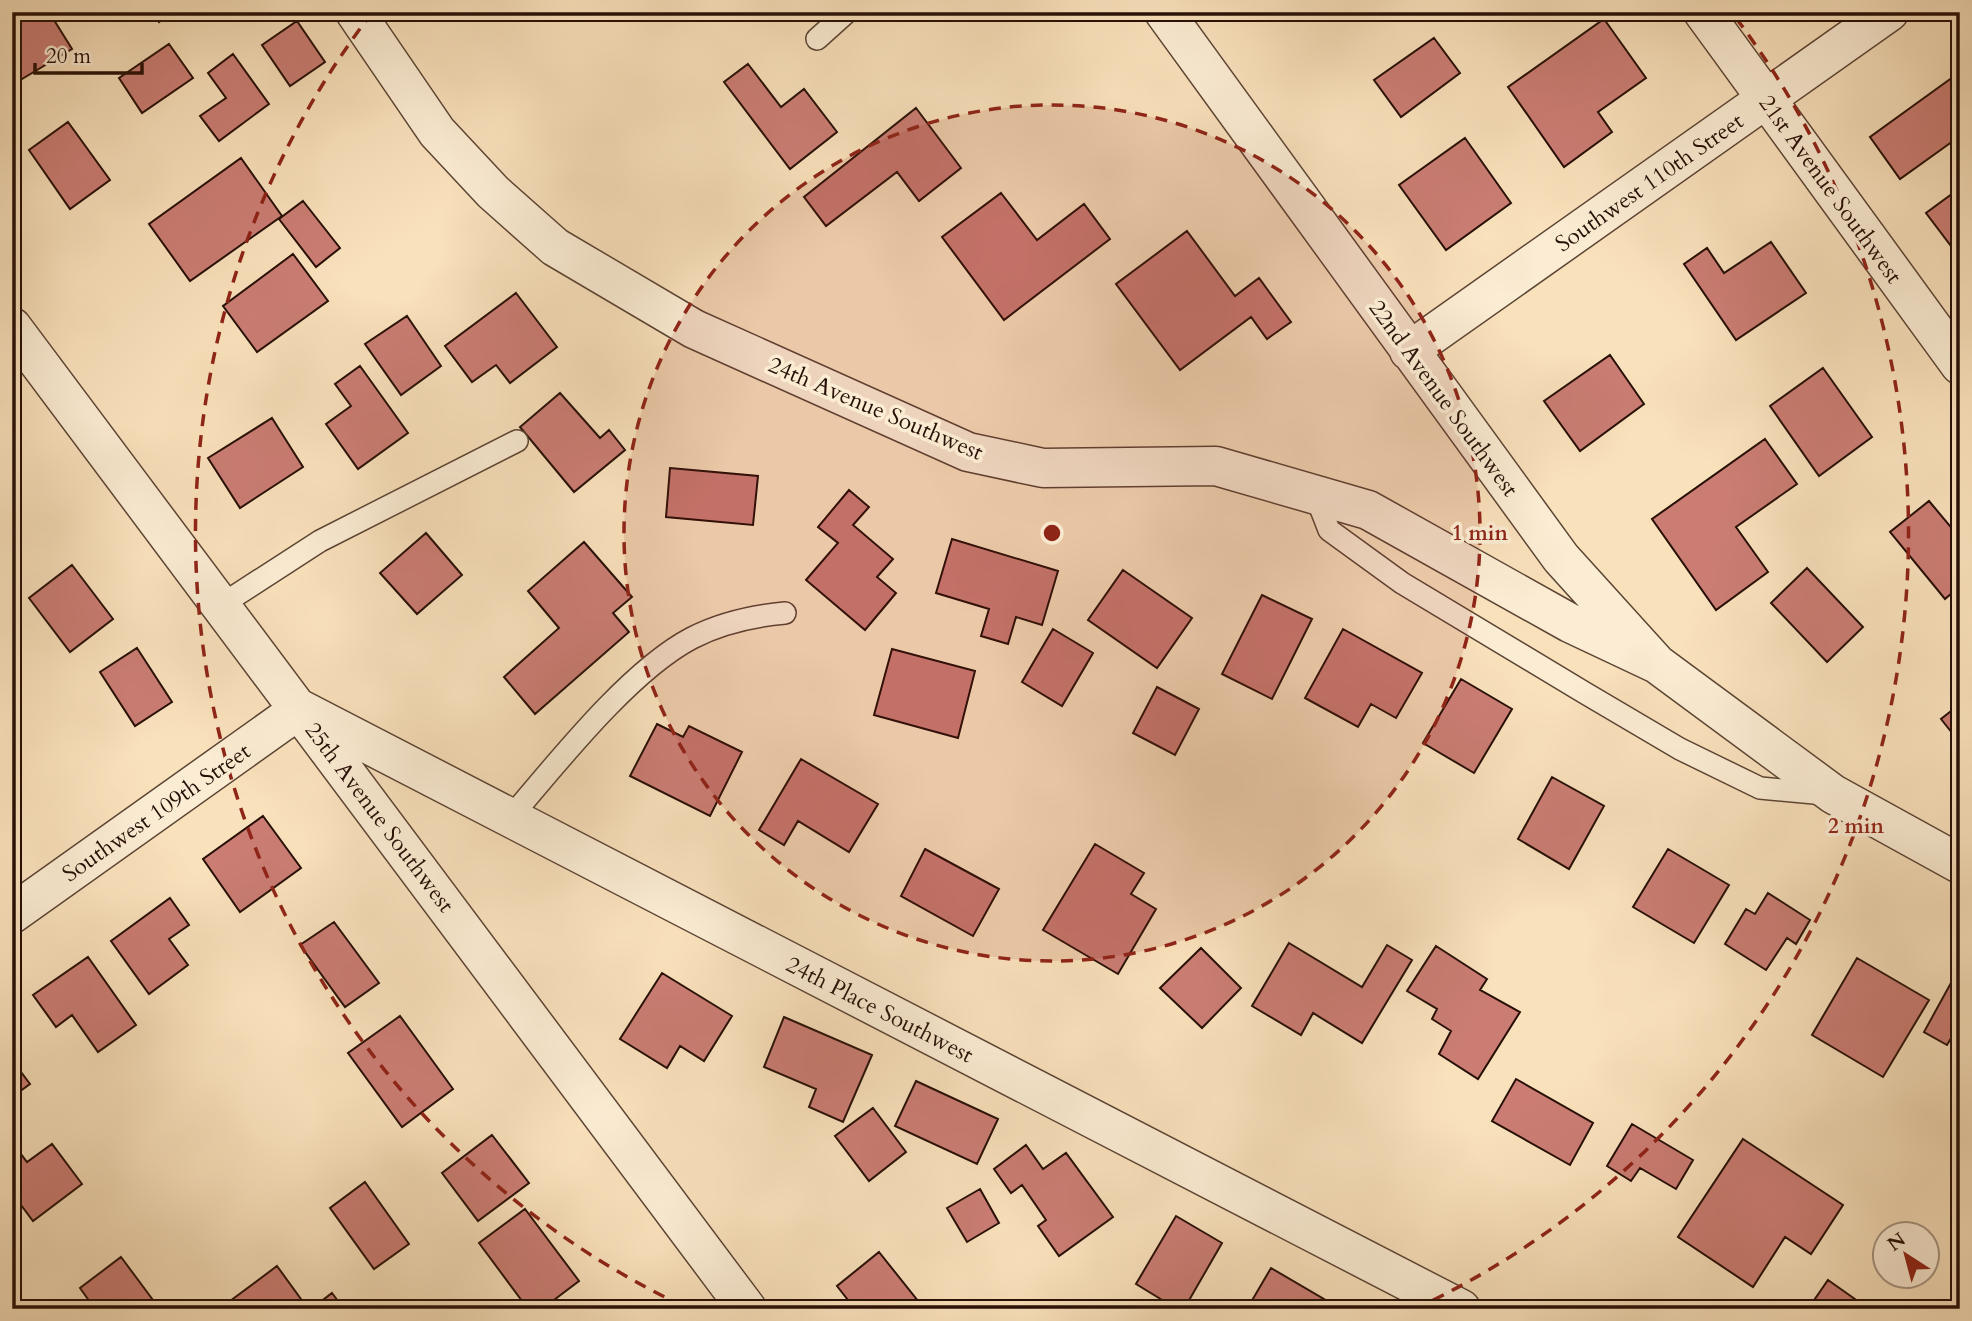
<svg xmlns="http://www.w3.org/2000/svg" width="1972" height="1321" viewBox="0 0 1972 1321" font-family="Cardo,serif">
  <style>
    .building { fill: #cb7d74; stroke: #270f06; stroke-width: 2 }
    .lines { fill: none; stroke-linecap: round; stroke-linejoin: round }
    .service-casing { stroke: #5c4434; stroke-width: 24 }
    .minor-casing { stroke: #5c4434; stroke-width: 41 }
    .tertiary-casing { stroke: #5c4434; stroke-width: 41 }
    .service { stroke: #fbecd3; stroke-width: 21 }
    .minor { stroke: #fbecd3; stroke-width: 38 }
    .tertiary { stroke: #fbecd3; stroke-width: 38 }
    .ring { fill: none; stroke: #8f2418; stroke-width: 3.5; stroke-dasharray: 12 9 }
    .labels { text-anchor: middle; stroke-width: 7; stroke-linejoin: round; paint-order: stroke }
    .street-label { font-size: 23px; fill: #270f06; stroke: #fbecd3 }
    .centre { fill: #8f2418; stroke: #fbecd3; stroke-width: 3.5 }
    .ring-label { font-size: 21px; text-anchor: middle; font-weight: bold; fill: #8f2418; stroke: #fbecd3; stroke-width: 7; stroke-linejoin: round; paint-order: stroke }
  </style>
  <rect width="100%" height="100%" fill="#f9e1bc"/>
  <filter id="stains"><feTurbulence type="fractalNoise" baseFrequency=".00286" numOctaves="4"/><feColorMatrix values="0 0 0 0 .2 0 0 0 0 .09 0 0 0 0 .02 0 0 0 .5 -.17"/></filter>
  <radialGradient id="worn" r=".72"><stop offset=".6" stop-color="#630" stop-opacity="0"/><stop offset="1" stop-color="#630" stop-opacity=".3"/></radialGradient>
  <path class="building" d="M26 12H49L72 49 12 85V20Z
    M152 12H172L159 22Z
    M1604 19 1646 78 1598 112 1612 132 1564 167 1508 87Z
    M297 21 325 62 290 86 262 45Z
    M1434 38 1460 73 1401 117 1374 80Z
    M169 44 193 78 142 113 119 78Z
    M233 54 269 104 219 141 200 116 226 98 208 73Z
    M748 64 781 107 804 89 837 132 790 169 724 82Z
    M1960 72V136L1900 179 1870 137Z
    M916 108 961 168 919 201 897 172 826 226 804 197Z
    M68 122 110 180 70 209 29 150Z
    M1465 138 1511 203 1446 250 1399 185Z
    M241 158 282 216 190 281 149 224Z
    M1960 188V258L1926 213Z
    M1001 193 1037 240 1084 204 1110 239 1004 320 942 237Z
    M303 201 340 248 316 267 279 219Z
    M1187 231 1235 296 1259 278 1291 322 1267 339 1251 317 1180 370 1116 284Z
    M1771 242 1806 293 1736 340 1684 264 1707 248 1724 273Z
    M293 254 328 301 257 352 223 306Z
    M516 293 557 347 510 383 496 365 472 382 445 346Z
    M407 316 441 366 401 395 365 344Z
    M1610 355 1644 404 1580 451 1544 401Z
    M360 366 408 433 358 469 326 424 351 406 335 384Z
    M1823 368 1872 437 1819 476 1770 406Z
    M560 393 600 438 609 430 625 450 574 492 520 427Z
    M272 418 303 467 240 508 208 458Z
    M1765 439 1797 484 1736 527 1768 572 1716 610 1652 519Z
    M670 468 758 476 753 525 666 517Z
    M849 490 869 507 853 525 893 559 877 577 896 593 865 630 806 580 838 543 818 527Z
    M1929 501 1960 538V586L1945 599 1890 532Z
    M426 533 462 575 417 614 380 573Z
    M952 539 1058 571 1042 625 1016 617 1008 644 981 636 989 609 936 593Z
    M584 542 632 597 613 613 629 632 535 714 504 677 559 628 528 591Z
    M72 565 113 619 70 652 29 598Z
    M1807 568 1863 627 1827 662 1771 603Z
    M1123 570 1192 618 1157 668 1088 620Z
    M1262 595 1312 619 1272 699 1222 674Z
    M1053 629 1093 653 1062 706 1022 682Z
    M1343 629 1422 673 1396 718 1371 704 1358 727 1305 698Z
    M137 648 172 702 135 726 100 672Z
    M892 649 975 671 958 738 874 715Z
    M1461 679 1512 709 1474 773 1423 743Z
    M1157 687 1199 709 1175 755 1133 733Z
    M1960 704V743L1941 719Z
    M657 724 683 737 689 726 742 752 710 816 630 776Z
    M801 759 878 804 849 852 798 821 784 845 759 830Z
    M1552 777 1604 806 1569 869 1518 839Z
    M263 816 301 868 240 912 203 859Z
    M1095 844 1144 873 1131 894 1156 909 1118 974 1043 930Z
    M925 849 999 889 973 936 901 896Z
    M1668 849 1729 885 1694 943 1633 907Z
    M1768 893 1810 920 1796 944 1787 938 1766 970 1725 944 1746 909 1755 914Z
    M170 898 189 925 169 939 188 965 149 994 111 941Z
    M334 922 379 983 345 1007 300 945Z
    M1289 943 1362 987 1387 945 1412 960 1362 1043 1313 1013 1301 1035 1252 1006Z
    M1436 946 1487 979 1480 990 1520 1012 1478 1079 1439 1054 1451 1031 1432 1019 1437 1009 1407 991Z
    M1201 948 1241 988 1202 1028 1160 988Z
    M88 957 136 1025 98 1052 72 1015 56 1027 33 995Z
    M1857 958 1929 1000 1883 1077 1812 1035Z
    M1957 972 1960 974V1023L1947 1045 1924 1032Z
    M662 973 732 1016 704 1061 680 1046 667 1068 620 1039Z
    M400 1016 453 1089 402 1127 348 1053Z
    M784 1017 872 1055 843 1122 809 1107 816 1089 764 1067Z
    M12 1060 30 1084 12 1097Z
    M1516 1079 1593 1123 1570 1165 1492 1121Z
    M916 1081 998 1119 977 1164 895 1126Z
    M873 1108 906 1152 869 1181 835 1136Z
    M1632 1124 1693 1160 1676 1189 1640 1168 1631 1181 1607 1166Z
    M492 1135 529 1183 478 1221 442 1173Z
    M1743 1139 1843 1205 1811 1254 1785 1237 1753 1287 1678 1237Z
    M12 1142 27 1162 52 1144 82 1184 33 1221 12 1193Z
    M1026 1145 1043 1169 1066 1153 1113 1217 1059 1256 1038 1226 1046 1220 1022 1185 1011 1193 994 1169Z
    M365 1182 409 1244 374 1269 330 1208Z
    M980 1189 999 1223 967 1242 947 1208Z
    M525 1209 579 1281 542 1309H528L479 1243Z
    M1176 1216 1222 1243 1184 1309H1177L1136 1284Z
    M879 1252 922 1306 919 1309H855L837 1286Z
    M121 1257 153 1300 142 1309H95L80 1288Z
    M277 1266 306 1306 302 1309H229L226 1304Z
    M1271 1268 1334 1305 1332 1309H1247Z
    M1828 1280 1869 1309H1808Z
    M332 1293 344 1309H311Z"/>
  <g class="lines">
    <g class="service-casing">
      <path id="service" d="M817 39 847 12
        M1315 494 1329 530 1402 583 1585 693 1680 749 1760 788 1825 794
        M221 605 320 541 517 441
        M510 818C557 763 629 671 692 638 721 623 753 616 785 613"/>
    </g>
    <g class="minor-casing">
      <path id="minor" d="M355 12 437 132 493 192 555 247 694 329 968 452 1043 468 1216 466 1368 510 1570 623 1657 664
        M1164 12 1561 558 1657 664 1833 794 1960 864
        M12 327 747 1309
        M1409 351 1889 12
        M12 914 300 709 1461 1309"/>
    </g>
    <g class="tertiary-casing">
      <path id="tertiary" d="M1703 12 1960 365"/>
    </g>
    <use href="#service" class="service"/>
    <use href="#minor" class="minor"/>
    <use href="#tertiary" class="tertiary"/>
  </g>
  <circle cx="1052" cy="533" r="428" fill="#8f2418" fill-opacity=".12"/>
  <g class="ring">
    <circle cx="1052" cy="533" r="428"/>
    <path d="M683 1306A856 856 0 0 1 368 18M1736 18A856 856 0 0 1 1421 1306"/>
  </g>
  <g class="labels">
    <g class="street-label">
      <text transform="translate(1649 182) rotate(-35)" y="8">Southwest 110th Street</text>
      <text transform="translate(1831 189) rotate(54)" y="8">21st Avenue Southwest</text>
      <text transform="translate(1444 398) rotate(54)" y="8">22nd Avenue Southwest</text>
      <text transform="translate(876 408) rotate(23)" y="8">24th Avenue Southwest</text>
      <text transform="translate(156 812) rotate(-35)" y="8">Southwest 109th Street</text>
      <text transform="translate(380 817) rotate(53)" y="8">25th Avenue Southwest</text>
      <text transform="translate(880 1009) rotate(27)" y="8">24th Place Southwest</text>
    </g>
  </g>
  <circle cx="1052" cy="533" r="10" class="centre"/>
  <g class="ring-label">
    <text x="1480" y="540">1 min</text>
    <text x="1856" y="833">2 min</text>
  </g>
  <rect width="1972" height="1321" fill="none" stroke="#f9e1bc" stroke-width="42"/>
  <rect x="14" y="14" width="1944" height="1293" fill="none" stroke="#270f06" stroke-width="3.5"/>
  <rect x="21" y="21" width="1930" height="1279" fill="none" stroke="#270f06" stroke-width="2"/>
  <g transform="translate(1906 1255) rotate(324)"><circle r="33" fill="#fbecd3" stroke="#a69481" stroke-width="2"/>
  <path d="M0-5L12 26L0 18L-12 26Z" fill="#8f2418"/>
  <text y="-10" font-size="19" font-weight="bold" text-anchor="middle" fill="#270f06">N</text>
  </g>
  <path d="M35 63v10h107v-10" fill="none" stroke="#270f06" stroke-width="3.5"/>
  <text x="46" y="63" font-size="21" fill="#270f06" stroke="#fbecd3" stroke-width="5" paint-order="stroke">20 m</text>
  <rect width="100%" height="100%" filter="url(#stains)"/>
  <rect width="100%" height="100%" fill="url(#worn)"/>
</svg>
